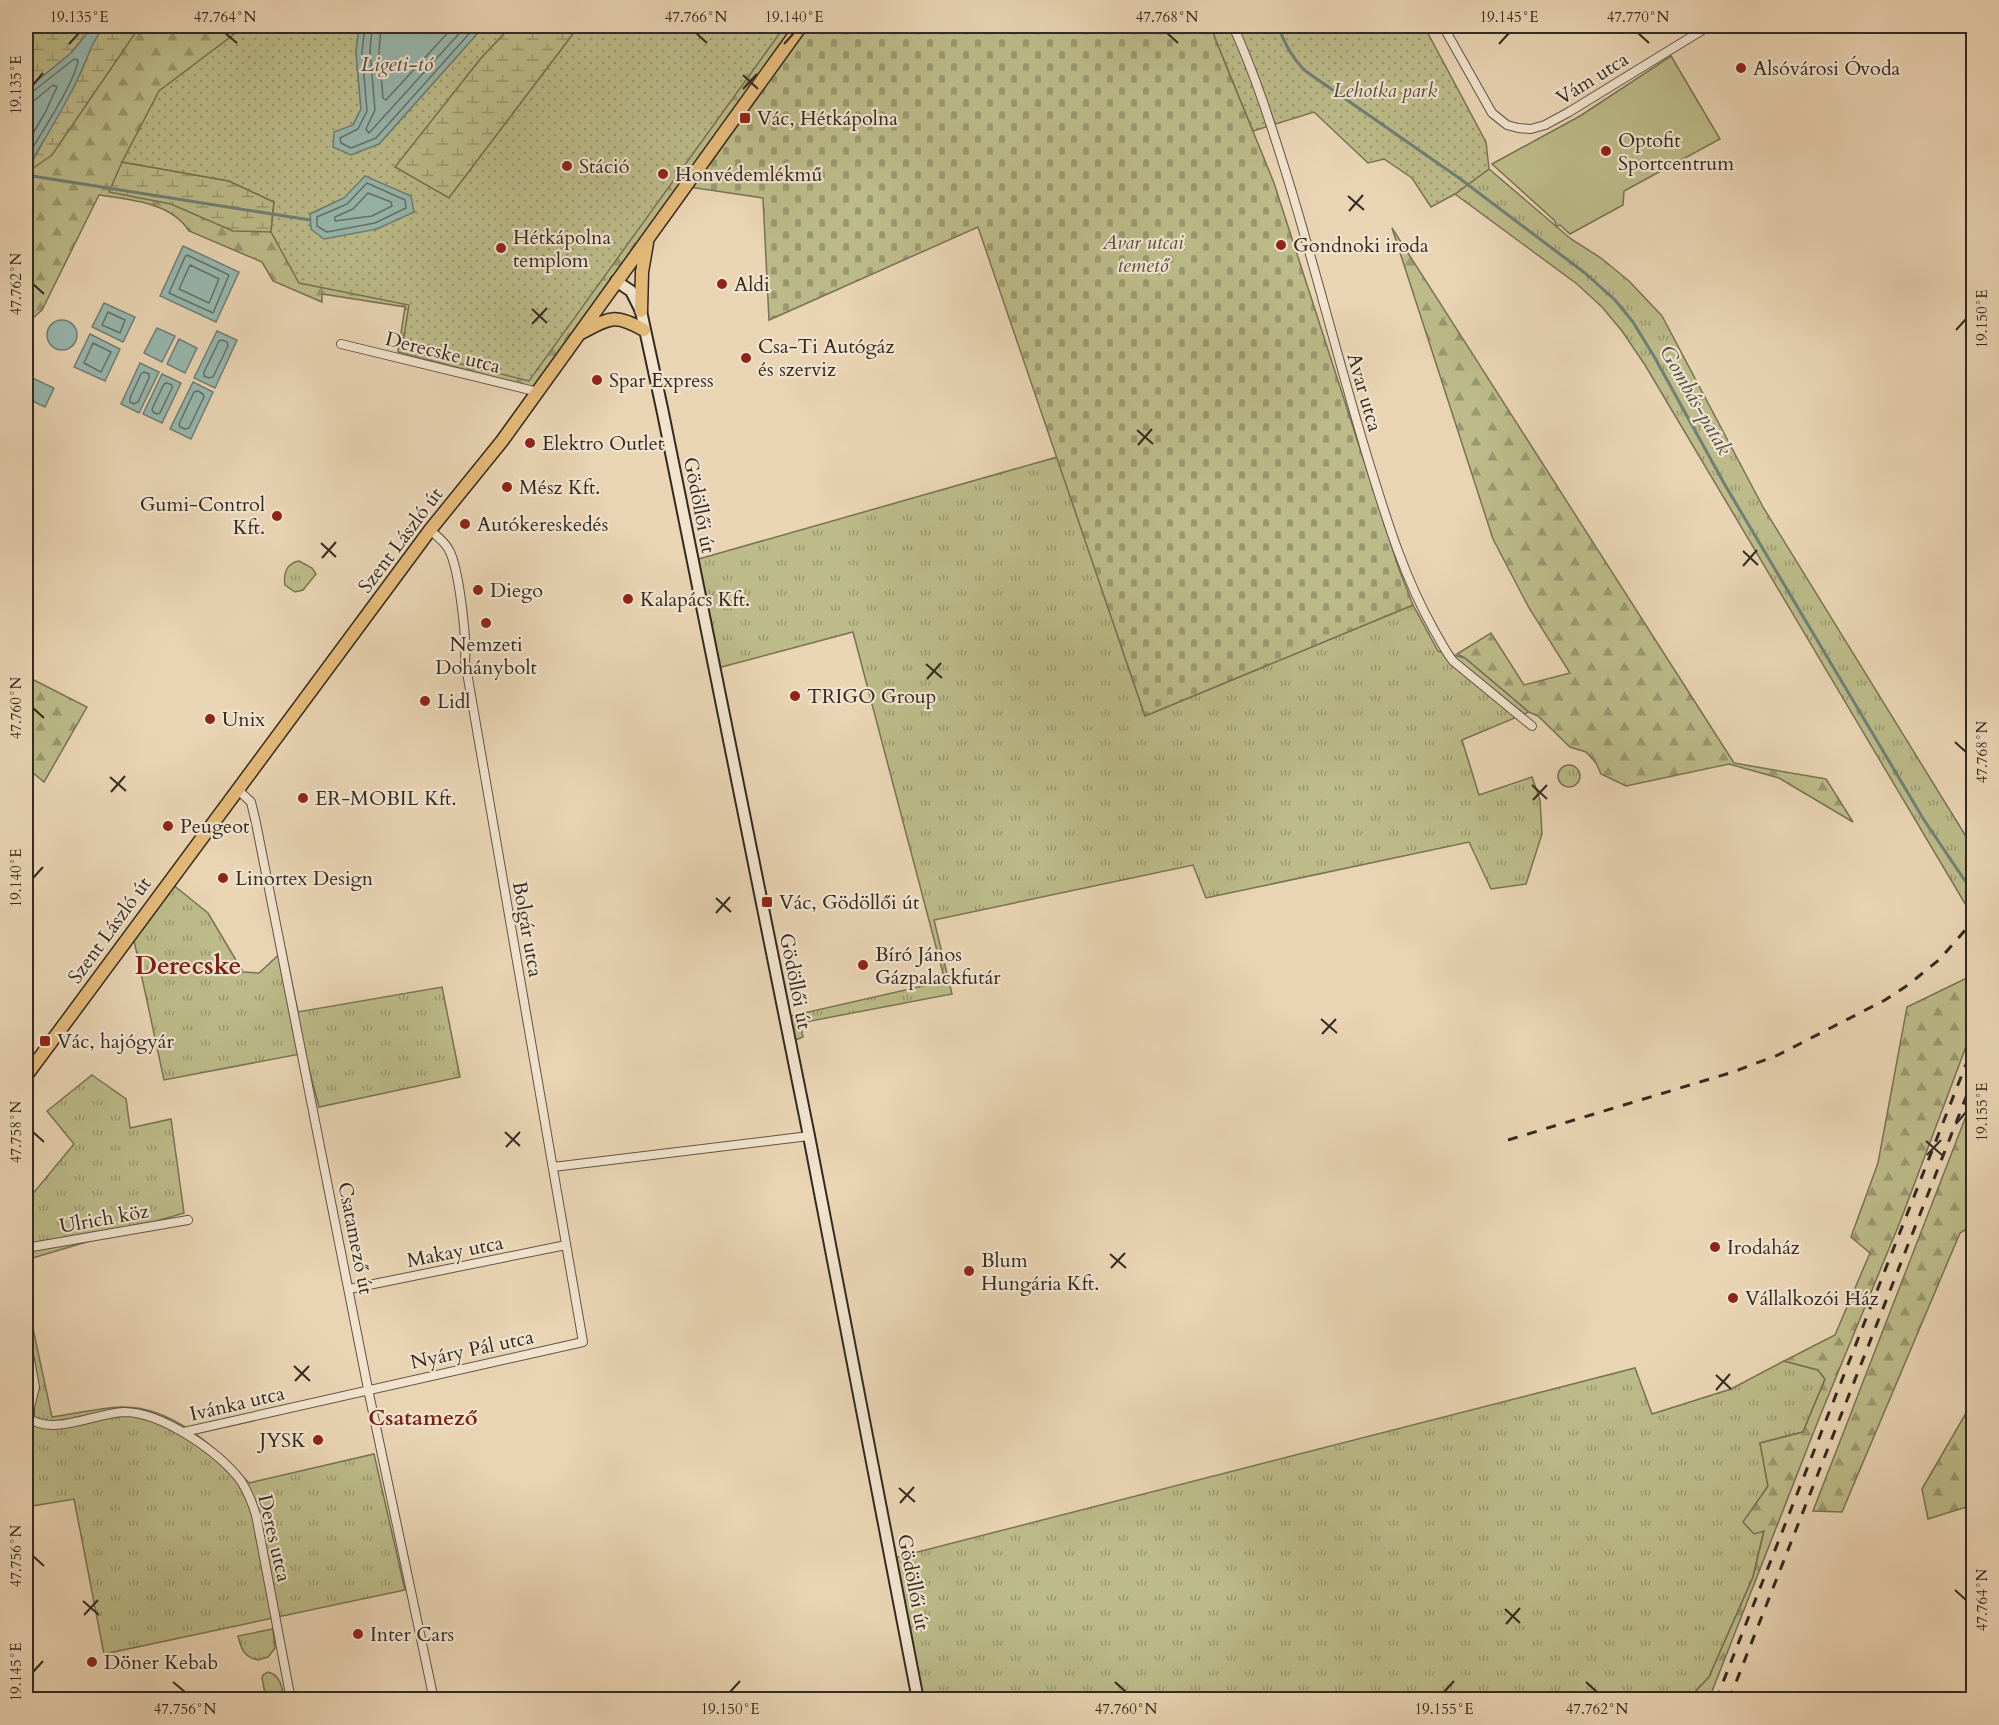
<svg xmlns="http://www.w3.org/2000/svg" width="1999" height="1725" viewBox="0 0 1999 1725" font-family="Cardo,serif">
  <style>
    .grass { fill: url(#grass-tufts); stroke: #787255; stroke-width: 1.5 }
    .forest { fill: url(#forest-firs); stroke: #787255; stroke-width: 1.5 }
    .wetland { fill: url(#wetland-marsh); stroke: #787255; stroke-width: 1.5 }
    .cemetery { fill: url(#cemetery-stones); stroke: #787255; stroke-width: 1.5 }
    .park { fill: url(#park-dots); stroke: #787255; stroke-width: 1.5; fill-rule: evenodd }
    .pitch { fill: #bcbb89; stroke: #787255; stroke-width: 1.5 }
    .water { fill: #97b8af; stroke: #6f7f76; stroke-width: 1.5 }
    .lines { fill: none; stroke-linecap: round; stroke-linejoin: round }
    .shore { stroke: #667168; stroke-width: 1.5 }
    .stream { stroke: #6f7f76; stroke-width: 3 }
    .street-casing { stroke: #615446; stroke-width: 10 }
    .secondary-casing { stroke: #342a21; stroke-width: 14 }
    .primary-casing { stroke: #342a21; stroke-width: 15 }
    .street { stroke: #f1e3ce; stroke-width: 8 }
    .secondary { stroke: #f1e3ce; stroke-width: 10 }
    .primary { stroke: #e4ba7a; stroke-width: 12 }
    .rail { stroke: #342a21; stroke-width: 3; stroke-dasharray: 10 10; stroke-linecap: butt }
    .ticks { fill: none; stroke: #342a21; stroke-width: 2 }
    .poi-dot { fill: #8f2418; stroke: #f1e3ce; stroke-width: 2 }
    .labels { text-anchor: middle; stroke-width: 4.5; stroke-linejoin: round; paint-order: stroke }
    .poi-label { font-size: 20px; fill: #342a21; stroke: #f1e3ce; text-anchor: start }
    .street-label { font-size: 20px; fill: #342a21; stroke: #f1e3ce }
    .park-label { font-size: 20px; font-style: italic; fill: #564e3b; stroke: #f1e3ce }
    .water-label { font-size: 21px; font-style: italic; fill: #4d4e44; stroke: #f1e3ce }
    .quarter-label { font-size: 22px; font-weight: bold; fill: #7a1f14; stroke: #f1e3ce }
    .district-label { font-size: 26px; font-weight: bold; fill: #7a1f14; stroke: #f1e3ce }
    .neatline { fill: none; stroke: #342a21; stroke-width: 2 }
    .ticks-label { font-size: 15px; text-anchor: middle; fill: #342a21 }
  </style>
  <defs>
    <pattern id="grass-tufts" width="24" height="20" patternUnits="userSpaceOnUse" patternTransform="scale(1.5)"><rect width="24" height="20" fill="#bcbb89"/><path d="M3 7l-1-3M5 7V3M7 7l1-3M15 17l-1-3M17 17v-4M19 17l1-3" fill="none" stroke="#9a9870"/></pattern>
    <pattern id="forest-firs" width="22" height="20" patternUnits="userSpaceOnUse" patternTransform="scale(1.5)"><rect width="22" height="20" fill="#bcbb89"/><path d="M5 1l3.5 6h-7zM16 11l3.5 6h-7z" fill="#9a9870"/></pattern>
    <pattern id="wetland-marsh" width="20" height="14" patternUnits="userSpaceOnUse" patternTransform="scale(1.5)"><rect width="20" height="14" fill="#bcbb89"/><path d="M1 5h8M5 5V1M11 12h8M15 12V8" fill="none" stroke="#9a9870"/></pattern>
    <pattern id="cemetery-stones" width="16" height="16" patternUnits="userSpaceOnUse" patternTransform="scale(1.5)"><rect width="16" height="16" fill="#bcbb89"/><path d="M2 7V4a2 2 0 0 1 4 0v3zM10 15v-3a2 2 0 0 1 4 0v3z" fill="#9a9870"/></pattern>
    <pattern id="park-dots" width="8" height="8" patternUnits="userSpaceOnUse" patternTransform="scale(1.5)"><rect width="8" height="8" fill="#bcbb89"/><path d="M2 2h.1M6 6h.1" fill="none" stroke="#9a9870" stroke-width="1.8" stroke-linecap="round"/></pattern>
  </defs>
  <rect width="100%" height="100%" fill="#e9d4b3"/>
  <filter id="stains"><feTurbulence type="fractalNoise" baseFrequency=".00333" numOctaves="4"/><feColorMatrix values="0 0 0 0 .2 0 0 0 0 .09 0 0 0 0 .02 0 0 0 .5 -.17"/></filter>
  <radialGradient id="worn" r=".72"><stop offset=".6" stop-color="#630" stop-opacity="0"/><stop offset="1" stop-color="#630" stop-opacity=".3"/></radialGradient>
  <path class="grass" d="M1489 169 1571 239 1601 258 1629 281 1662 316 1763 507 1970 843 1973 841V917L1645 365 1622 331 1602 307 1577 284 1455 194Z
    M1057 457 1145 716 1413 605 1438 651 1465 658 1529 712 1462 740 1479 795 1532 777 1540 800 1542 834 1526 884 1491 889 1469 842 1206 898 1193 865 934 920 952 994 800 1023 803 1037 788 1043 782 1018 945 981 853 632 714 669 695 560Z
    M299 561 312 568 316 574 303 590 295 592 285 585C283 573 287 563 299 561Z
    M1558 776a11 11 0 1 1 22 0a11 11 0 1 1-22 0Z
    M172 884 208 913 243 972 259 973 285 949 298 1012 442 987 460 1077 319 1107 305 1053 164 1080 133 936Z
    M92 1075 126 1099 130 1128 171 1119 184 1213 26 1260V1202L74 1144 47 1111Z
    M26 1296 52 1417C74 1414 98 1408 121 1407 171 1405 218 1449 249 1483L374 1454 405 1590 104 1654 74 1499 26 1507Z
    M1784 1361 1818 1370 1825 1379 1803 1432 1760 1443 1768 1486 1744 1522 1764 1530 1753 1577 1709 1677 1695 1692V1699H922L894 1558 1635 1368 1652 1414 1731 1389Z
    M273 1629 275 1648 268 1657 258 1660C244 1657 241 1649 238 1636Z
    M268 1672C281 1675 282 1688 284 1699H266L262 1678 263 1675Z"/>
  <path class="forest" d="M105 26H359L356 52 379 144 484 26H511L481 58 395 167 449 198 579 26H806L543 390 398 352 405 307 322 294V302L273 281 262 262 189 231C171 202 130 200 99 195L42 310 26 324V171L80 74 96 36Z
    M1392 228 1734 763 1826 779 1853 822 1779 778 1729 764 1626 786 1601 774 1596 763 1586 752 1570 747 1538 716 1529 712 1465 658 1457 654 1491 633 1524 685 1570 673 1529 608 1493 539Z
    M26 676 87 707 44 782 26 767Z
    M1973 975V1028L1900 1222 1820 1416 1709 1699H1695V1692L1709 1677 1753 1577 1764 1531 1754 1534 1743 1522 1768 1486 1760 1443 1803 1432 1825 1379 1818 1370 1784 1361 1835 1335 1870 1253 1851 1237 1878 1163 1907 1007Z
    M1973 1098V1225L1960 1233 1842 1512 1813 1511Z
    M1973 1401V1505L1928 1519 1922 1489Z"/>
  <path class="wetland" d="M36 26H93L71 53 26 90V45Z
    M105 26H140L52 155 26 173 80 74 96 36Z
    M511 26H579L449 198 394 167 481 58Z
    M122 162 229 181 274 202 271 232 233 231 171 204 109 192Z"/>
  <path class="cemetery" d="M806 26H1212L1215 38 1274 183 1399 569 1413 605 1145 716 978 227 769 320 763 198 689 187Z"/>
  <path class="park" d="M245 26H359L356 52 361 109 353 125 379 144 484 26H511L481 58 395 167 449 198 579 26H785L529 381 402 349 409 305 299 283 271 232 274 202 229 181 122 162 159 91ZM344 198 414 212 403 216 310 214Z
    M1212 26H1424L1486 142 1489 169 1455 194 1431 207 1412 178 1384 159 1368 163 1314 112 1253 131 1215 38Z"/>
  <path class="pitch" d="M1671 56 1720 139 1624 191 1623 205 1570 234 1560 225 1557 226 1554 220 1492 164 1580 116Z"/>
  <path class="water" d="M93 26H105C92 40 88 58 79 76 64 109 44 139 26 171V90L71 53Z
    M359 26H484L379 144 351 155 333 147 334 132 353 125 361 109 356 52Z
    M365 176 411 196 414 212 377 229 324 239 311 229 310 214 344 198Z
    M183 246 239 272 216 322 160 296Z
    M104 303 135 317 123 342 92 327Z
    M47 335a15 15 0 1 1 30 0a15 15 0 1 1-30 0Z
    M157 328 175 336 162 362 144 353Z
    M217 331 237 340 215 388 194 378Z
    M90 334 120 349 105 381 74 367Z
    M179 339 197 348 185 373 167 364Z
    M140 363 159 372 139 413 121 404Z
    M162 374 181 383 162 423 143 414Z
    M28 376 54 388 45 407 26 398V380Z
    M193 382 213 392 191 439 170 429Z"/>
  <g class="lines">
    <path class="shore" d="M365 26 362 52 367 111 358 129 340 138 341 143 351 148 376 138 476 26
      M372 26 370 52 375 110 366 129 369 133 466 26
      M381 26 379 52 383 98 386 100 454 26
      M26 94 31 93 74 59 78 60C76 81 38 138 26 159
      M26 102 35 100 53 85 57 87 45 113 26 145
      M367 183 405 200 406 208 375 223 327 232 317 226V217L347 204Z
      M368 193 391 202 392 206 372 216 335 221V217L353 209Z
      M187 255 229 275 213 313 169 293 185 257Z
      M190 265 219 279 209 303 179 289Z
      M108 312 125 320 120 333 102 325Z
      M222 340 227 342 228 346 213 377 209 378 204 376V372L219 341Z
      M93 343 111 352 101 372 84 363Z
      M144 372 149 374V378L138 402 134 404 130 402V398L141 374Z
      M167 383 172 385V388L160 413 157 414 153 412 152 409 164 384Z
      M198 391 203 394 204 397 189 428 185 429 180 427 179 424 194 392Z"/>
    <path class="stream" d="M1278 26C1284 43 1291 56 1304 70L1459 178 1585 273 1615 300 1633 322 1655 358 1725 485 1924 820 1974 894
      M26 175 310 220"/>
    <g class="street-casing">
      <path id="street" d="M1233 26C1255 74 1271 125 1287 176 1317 273 1341 372 1371 469 1388 524 1405 579 1434 630 1440 640 1445 651 1453 661L1532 726
        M1443 26 1492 113 1507 125 1518 128 1531 129 1545 125 1569 112 1709 26
        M341 344 538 392
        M237 789 251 802 256 823 368 1389 434 1700
        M553 1167 809 1136
        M26 1248 188 1220
        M349 1289 566 1245
        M26 1338 35 1387 30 1407V1420
        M26 1417C54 1437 94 1413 124 1412 162 1412 219 1452 241 1481 248 1492 252 1502 256 1515L291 1700
        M184 1432 583 1342 465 661C467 639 459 568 449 550 445 542 437 536 430 530"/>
    </g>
    <g class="secondary-casing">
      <path id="secondary" d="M616 281 631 291 641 311 663 413 809 1136 918 1700"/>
    </g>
    <g class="primary-casing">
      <path id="primary" d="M641 311 642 272 647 243
        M581 333C610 318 614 313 644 330
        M26 1076 430 530 502 441 801 26"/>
    </g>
    <use href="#street" class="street"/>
    <use href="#secondary" class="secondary"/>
    <use href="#primary" class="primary"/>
    <path class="rail" d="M1508 1140 1733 1072 1778 1055 1885 1000 1908 985 1940 959 1974 920
      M1716 1700 1974 1044
      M1729 1700 1974 1077"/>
  </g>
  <path class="ticks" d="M225 33 237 43M696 33 707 43M1167 33 1178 43M1638 33 1649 43M69 44 79 33M784 44 794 33M1499 44 1509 33M743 75 758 89M33 85 43 73M743 89 757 74M1348 196 1364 210M1349 211 1363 195M33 284 44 294M532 309 547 323M532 324 547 308M1956 330 1966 319M1137 430 1153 444M1138 445 1152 429M321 543 336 557M1743 551 1758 565M322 558 336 542M1743 566 1757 550M926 664 942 678M927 679 941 663M33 708 44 718M1955 742 1966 752M110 777 126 791M1532 785 1547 799M111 792 125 776M1533 800 1547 785M33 878 43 867M716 898 731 912M716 913 730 897M1321 1019 1337 1033M1322 1034 1336 1019M1956 1124 1966 1112M33 1132 44 1142M505 1132 520 1146M1926 1141 1942 1155M506 1147 520 1132M1927 1155 1941 1140M1110 1254 1126 1268M1111 1268 1125 1253M294 1366 310 1381M1716 1375 1731 1389M295 1381 309 1366M1716 1390 1730 1374M899 1488 915 1502M900 1503 914 1487M33 1556 44 1566M1955 1590 1966 1600M83 1601 99 1615M1505 1609 1520 1623M84 1615 98 1600M1506 1624 1520 1608M33 1672 43 1661M173 1682 185 1692M1115 1682 1126 1692M1586 1682 1597 1692M730 1692 740 1681M1444 1692 1454 1681"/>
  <g class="poi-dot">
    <circle cx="1741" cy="68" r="6"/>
    <rect x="739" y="112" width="12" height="12" rx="3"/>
    <circle cx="1606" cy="151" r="6"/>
    <circle cx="567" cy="166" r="6"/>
    <circle cx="663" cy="174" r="6"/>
    <circle cx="1281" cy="245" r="6"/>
    <circle cx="501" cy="248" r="6"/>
    <circle cx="722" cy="284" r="6"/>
    <circle cx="746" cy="358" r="6"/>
    <circle cx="597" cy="380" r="6"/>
    <circle cx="530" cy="443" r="6"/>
    <circle cx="507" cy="487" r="6"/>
    <circle cx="277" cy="516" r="6"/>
    <circle cx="465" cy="524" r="6"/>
    <circle cx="478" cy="590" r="6"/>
    <circle cx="628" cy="599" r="6"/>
    <circle cx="486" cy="623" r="6"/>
    <circle cx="795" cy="696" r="6"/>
    <circle cx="425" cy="701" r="6"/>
    <circle cx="210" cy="719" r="6"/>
    <circle cx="303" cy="798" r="6"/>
    <circle cx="168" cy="826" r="6"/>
    <circle cx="223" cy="878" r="6"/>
    <rect x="761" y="896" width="12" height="12" rx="3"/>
    <circle cx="863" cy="965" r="6"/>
    <rect x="39" y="1035" width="12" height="12" rx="3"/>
    <circle cx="1715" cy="1247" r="6"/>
    <circle cx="969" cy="1271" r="6"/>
    <circle cx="1733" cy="1298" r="6"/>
    <circle cx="318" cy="1440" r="6"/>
    <circle cx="358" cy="1634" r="6"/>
    <circle cx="92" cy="1662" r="6"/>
  </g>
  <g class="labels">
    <g class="poi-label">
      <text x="1753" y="75">Alsóvárosi Óvoda</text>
      <text x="757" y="125">Vác, Hétkápolna</text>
      <text x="1618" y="147">Optofit<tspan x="1618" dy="23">Sportcentrum</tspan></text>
      <text x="579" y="173">Stáció</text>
      <text x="675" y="181">Honvédemlékmű</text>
      <text x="513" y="244">Hétkápolna<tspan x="513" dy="23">templom</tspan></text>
      <text x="1293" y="252">Gondnoki iroda</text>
      <text x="734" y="291">Aldi</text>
      <text x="758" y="353">Csa-Ti Autógáz<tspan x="758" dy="23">és szerviz</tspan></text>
      <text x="609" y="387">Spar Express</text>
      <text x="542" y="450">Elektro Outlet</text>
      <text x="519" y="494">Mész Kft.</text>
      <text x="265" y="511" text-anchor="end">Gumi-Control<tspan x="265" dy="23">Kft.</tspan></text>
      <text x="477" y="531">Autókereskedés</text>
      <text x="490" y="597">Diego</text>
      <text x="640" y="606">Kalapács Kft.</text>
      <text x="486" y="651" text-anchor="middle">Nemzeti<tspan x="486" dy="23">Dohánybolt</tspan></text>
      <text x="807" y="703">TRIGO Group</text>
      <text x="437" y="708">Lidl</text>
      <text x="222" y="726">Unix</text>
      <text x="315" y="805">ER-MOBIL Kft.</text>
      <text x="180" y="833">Peugeot</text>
      <text x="235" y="885">Linortex Design</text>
      <text x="779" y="909">Vác, Gödöllői út</text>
      <text x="875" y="961">Bíró János<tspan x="875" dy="23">Gázpalackfutár</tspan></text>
      <text x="57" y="1048">Vác, hajógyár</text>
      <text x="1727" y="1254">Irodaház</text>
      <text x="981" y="1267">Blum<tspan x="981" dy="23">Hungária Kft.</tspan></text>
      <text x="1745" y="1305">Vállalkozói Ház</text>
      <text x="306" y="1447" text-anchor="end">JYSK</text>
      <text x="370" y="1641">Inter Cars</text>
      <text x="104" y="1669">Döner Kebab</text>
    </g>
    <g class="street-label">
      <text transform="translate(1592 78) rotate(-32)" y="7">Vám utca</text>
      <text transform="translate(443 352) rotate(14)" y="7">Derecske utca</text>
      <text transform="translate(1365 392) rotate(74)" y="7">Avar utca</text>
      <text transform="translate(700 505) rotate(79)" y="7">Gödöllői út</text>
      <text transform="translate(400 540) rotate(-53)" y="7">Szent László út</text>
      <text transform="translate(528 929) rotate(80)" y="7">Bolgár utca</text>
      <text transform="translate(109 930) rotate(-54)" y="7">Szent László út</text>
      <text transform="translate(796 981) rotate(79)" y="7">Gödöllői út</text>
      <text transform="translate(104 1218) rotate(-10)" y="7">Ulrich köz</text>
      <text transform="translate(356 1238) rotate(79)" y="7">Csatamező út</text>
      <text transform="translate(455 1251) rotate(-11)" y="7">Makay utca</text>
      <text transform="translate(472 1349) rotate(-12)" y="7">Nyáry Pál utca</text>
      <text transform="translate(237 1403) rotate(-13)" y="7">Ivánka utca</text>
      <text transform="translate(275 1538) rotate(77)" y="7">Deres utca</text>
      <text transform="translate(914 1582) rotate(79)" y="7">Gödöllői út</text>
    </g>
    <g class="park-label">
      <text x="1385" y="97">Lehotka park</text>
      <text x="1143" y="249">Avar utcai<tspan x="1143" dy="23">temető</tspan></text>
    </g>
    <g class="water-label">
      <text x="397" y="71">Ligeti-tó</text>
      <text transform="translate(1696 400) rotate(60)" y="7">Gombás-patak</text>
    </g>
    <g class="quarter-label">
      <text x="423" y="1425">Csatamező</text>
    </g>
    <g class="district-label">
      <text x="188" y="974">Derecske</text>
    </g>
  </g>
  <rect width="1999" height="1725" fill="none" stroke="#e9d4b3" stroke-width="66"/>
  <rect x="33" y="33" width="1933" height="1659" class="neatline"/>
  <g class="ticks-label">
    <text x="79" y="22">19.135°E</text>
    <text x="225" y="22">47.764°N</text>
    <text x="696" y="22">47.766°N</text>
    <text x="794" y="22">19.140°E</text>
    <text x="1167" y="22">47.768°N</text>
    <text x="1509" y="22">19.145°E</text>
    <text x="1638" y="22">47.770°N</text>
    <text transform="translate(16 85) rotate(-90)" y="5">19.135°E</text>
    <text transform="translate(16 284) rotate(-90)" y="5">47.762°N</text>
    <text transform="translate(1982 319) rotate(-90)" y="5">19.150°E</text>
    <text transform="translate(16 708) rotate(-90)" y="5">47.760°N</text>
    <text transform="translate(1982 752) rotate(-90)" y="5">47.768°N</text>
    <text transform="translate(16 878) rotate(-90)" y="5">19.140°E</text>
    <text transform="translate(1982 1112) rotate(-90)" y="5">19.155°E</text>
    <text transform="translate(16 1132) rotate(-90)" y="5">47.758°N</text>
    <text transform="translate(16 1556) rotate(-90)" y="5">47.756°N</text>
    <text transform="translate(1982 1600) rotate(-90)" y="5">47.764°N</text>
    <text transform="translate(16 1672) rotate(-90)" y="5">19.145°E</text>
    <text x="185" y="1714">47.756°N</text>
    <text x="730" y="1714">19.150°E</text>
    <text x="1126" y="1714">47.760°N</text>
    <text x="1444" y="1714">19.155°E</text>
    <text x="1597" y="1714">47.762°N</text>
  </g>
  <rect width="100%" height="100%" filter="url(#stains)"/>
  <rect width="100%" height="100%" fill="url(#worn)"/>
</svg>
